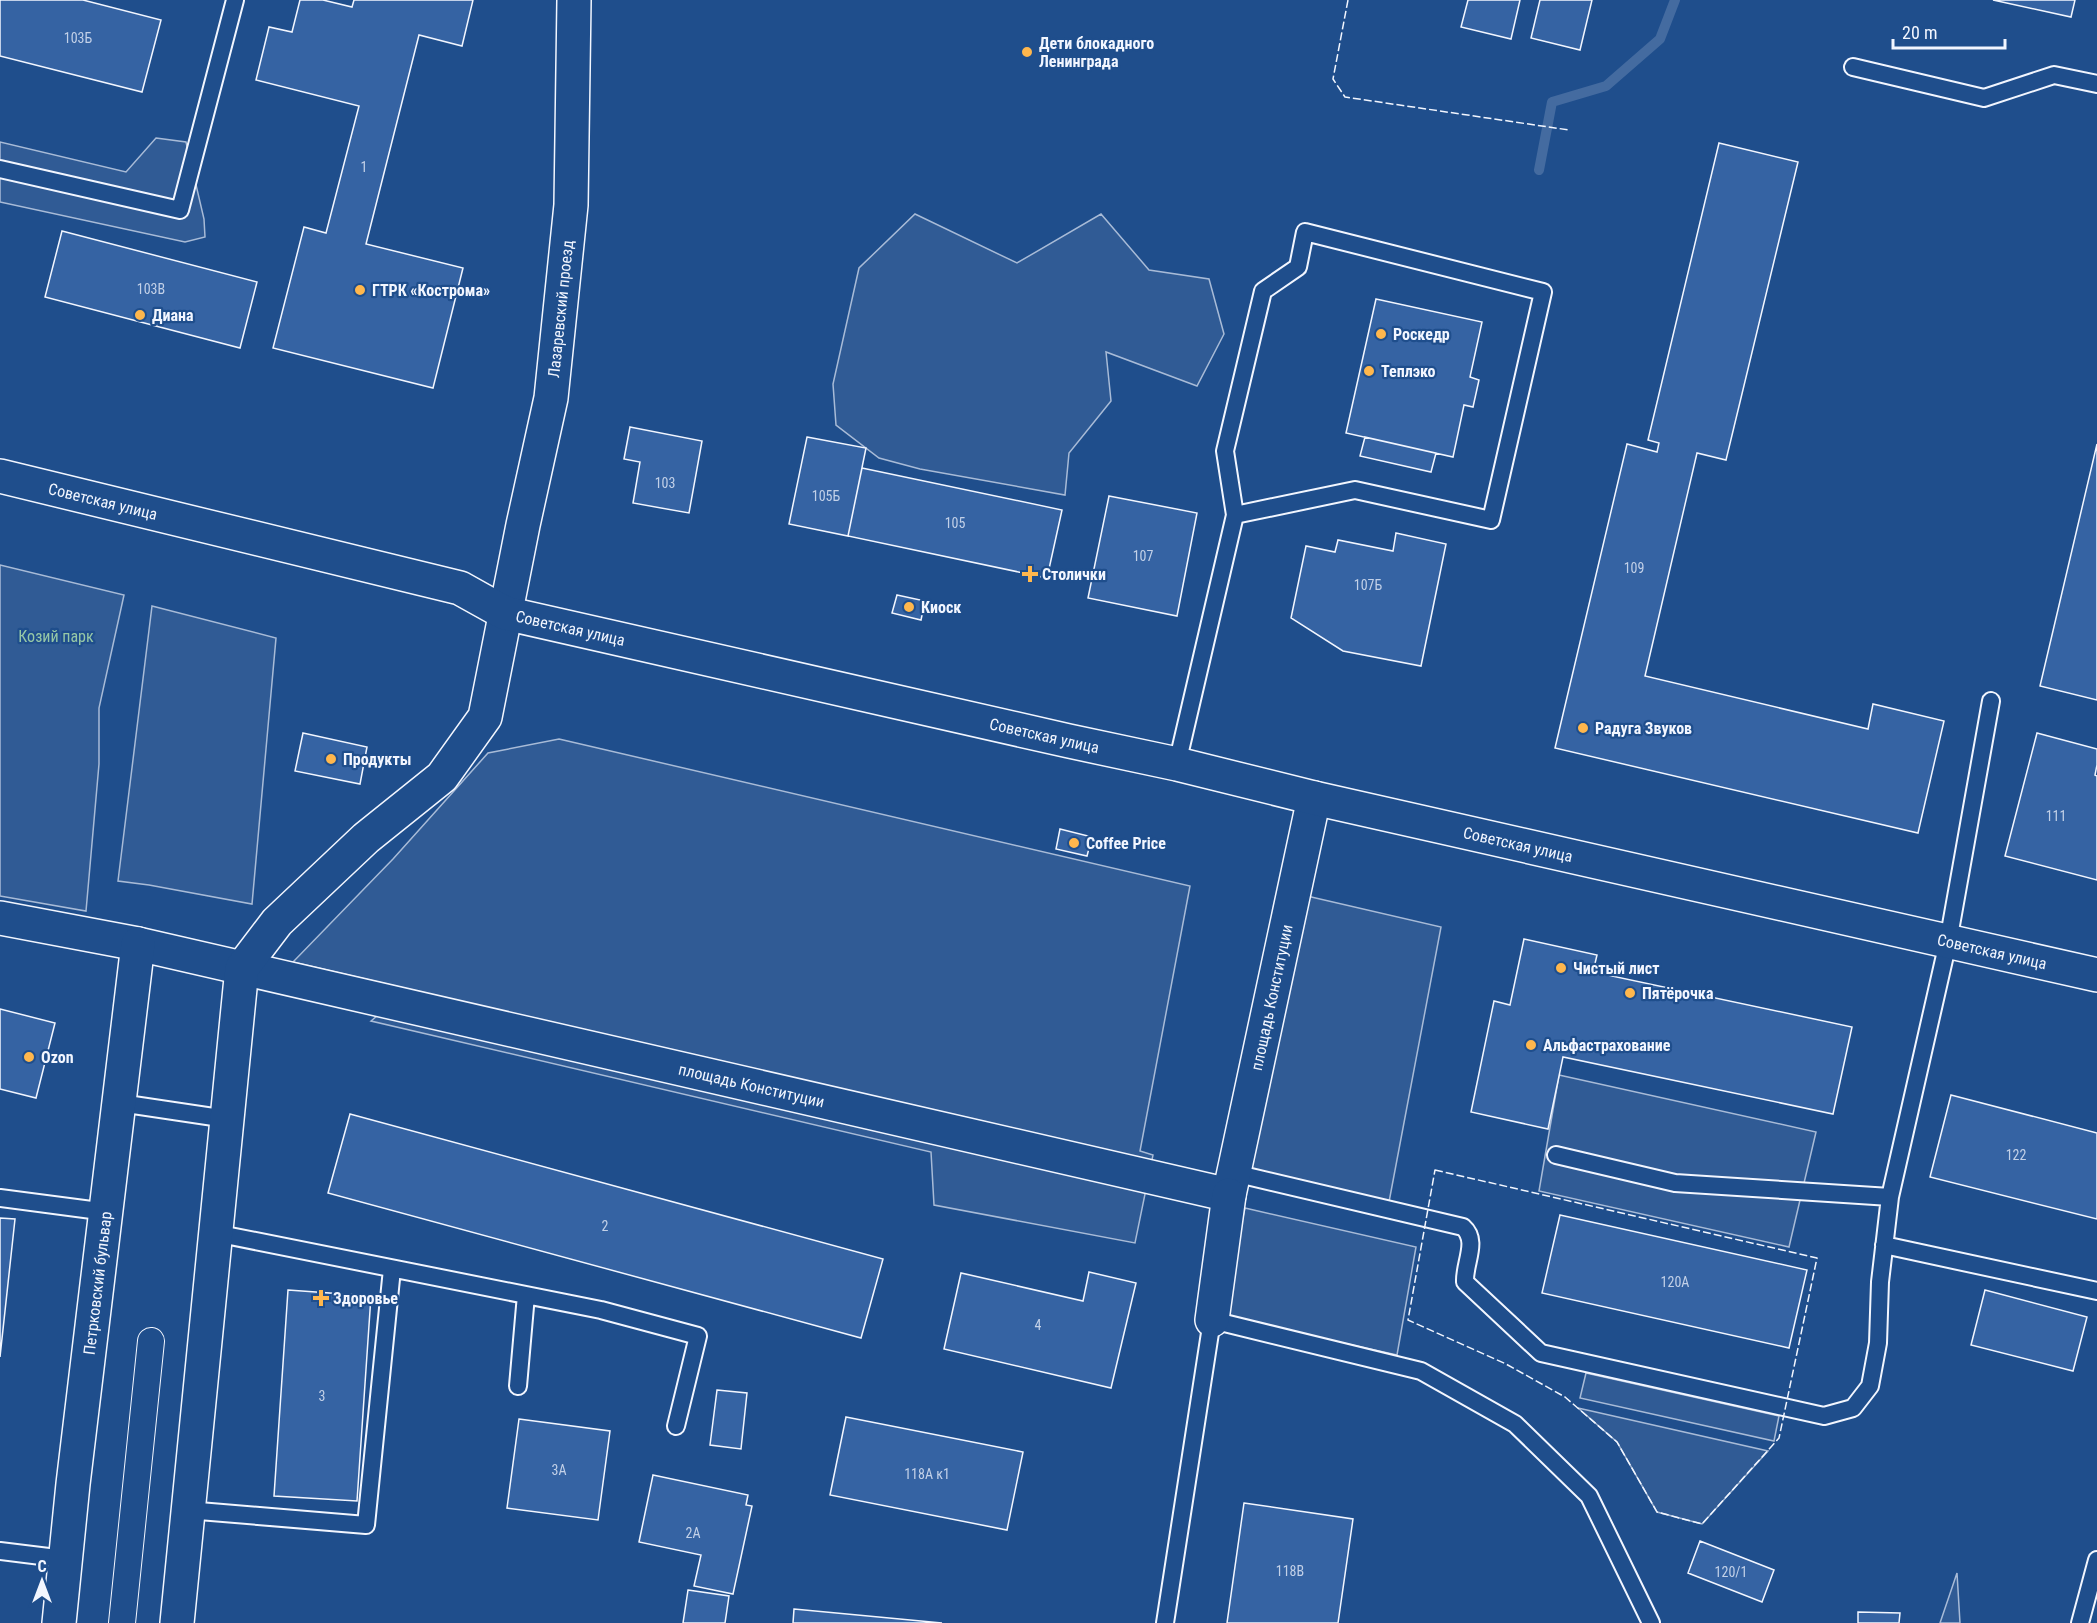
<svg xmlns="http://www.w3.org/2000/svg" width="2097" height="1623" viewBox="0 0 2097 1623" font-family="'Roboto Condensed',sans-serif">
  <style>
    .built { fill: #305b95; stroke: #a8bbd7; stroke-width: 1.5 }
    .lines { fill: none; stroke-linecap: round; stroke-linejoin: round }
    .stream { stroke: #446ba0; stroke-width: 10 }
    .building { fill: #3563a3; stroke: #f2f6ff; stroke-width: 1.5 }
    .service-casing { stroke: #f2f6ff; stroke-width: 20 }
    .pedestrian-casing { stroke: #f2f6ff; stroke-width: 28 }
    .minor-casing { stroke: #f2f6ff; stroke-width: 36 }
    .primary-casing { stroke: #f2f6ff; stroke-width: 36 }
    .service { stroke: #1f4e8c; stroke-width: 16 }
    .pedestrian { stroke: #1f4e8c; stroke-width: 26 }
    .minor { stroke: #1f4e8c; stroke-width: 33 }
    .primary { stroke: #1f4e8c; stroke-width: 33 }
    .fence { stroke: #f2f6ff; stroke-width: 1.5; stroke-dasharray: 8 3; stroke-linecap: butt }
    .poi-dot { fill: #ffb74d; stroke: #1f4e8c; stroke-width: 2 }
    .labels { text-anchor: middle; stroke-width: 4.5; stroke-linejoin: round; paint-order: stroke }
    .number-label { font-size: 14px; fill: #c3d1e8 }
    .poi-label { font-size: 16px; font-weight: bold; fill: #f2f6ff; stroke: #1f4e8c; text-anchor: start }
    .street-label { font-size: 16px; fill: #f2f6ff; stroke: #1f4e8c }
    .park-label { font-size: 16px; fill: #97c8a6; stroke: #1f4e8c }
  </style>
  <rect width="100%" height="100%" fill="#1f4e8c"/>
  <path class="built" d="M156 138 186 142 204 219 205 237 185 242 0 202V142L126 172Z
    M915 214 1017 263 1101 214 1149 270 1209 279 1224 334 1197 386 1106 352 1111 401 1069 453 1065 495 920 469 879 458 836 425 833 384 859 268Z
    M0 565 124 595 99 708V764L86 911 0 896Z
    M152 606 276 638 252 904 149 885 118 881Z
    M559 739 1190 886 1140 1151 1153 1155 1135 1243 934 1205 931 1152 371 1021 405 992 570 1027 293 962 393 859 488 753Z
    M1307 896 1441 927 1389 1202 1248 1170Z
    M1559 1075 1816 1132 1789 1247 1539 1191Z
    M1245 1208 1416 1247 1397 1355 1221 1316Z
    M1586 1373 1779 1416 1774 1441 1580 1398Z
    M1578 1408 1768 1451 1702 1524 1657 1512 1617 1442Z
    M1957 1573 1960 1623H1940Z"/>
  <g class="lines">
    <path class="stream" d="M1539 170 1552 102 1606 86 1660 39 1675 0"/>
  </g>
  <path class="building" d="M0 0H83L161 20 142 92 0 56Z
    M300 0H323L352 7 354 0H473L462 46 419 35 366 244 463 268 433 388 273 348 304 227 326 233 359 106 256 80 269 27 292 32Z
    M1468 0H1520L1511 39 1461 27Z
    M1540 0H1592L1580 50 1531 38Z
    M1993 0H2075L2071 17Z
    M1719 143 1798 162 1726 460 1697 453 1645 676 1868 729 1873 704 1944 721 1918 833 1555 748 1627 444 1657 452 1659 443 1648 440Z
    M62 231 257 282 240 348 45 297Z
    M1376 299 1482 322 1470 377 1479 380 1473 407 1464 405 1453 457 1346 433Z
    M630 427 702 441 689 513 633 503 640 462 624 459Z
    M807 437 866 448 848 536 789 524Z
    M1365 437 1436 453 1431 472 1360 456Z
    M2097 444V700L2040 686Z
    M862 468 1062 510 1047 578 848 536Z
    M1109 496 1197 513 1177 616 1088 598Z
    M1396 533 1446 544 1421 666 1343 651 1291 618 1306 546 1335 552 1338 540 1393 551Z
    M897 595 925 601 921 620 892 613Z
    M303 733 367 747 360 784 295 771Z
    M2037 733 2097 749V765L2095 775 2097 776V880L2005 856Z
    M1060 829 1092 837 1087 856 1056 849Z
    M1524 939 1597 955 1593 972 1852 1027 1833 1114 1563 1057 1548 1129 1471 1112 1494 1001 1510 1005Z
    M0 1009 55 1023 36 1098 0 1089Z
    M1951 1095 2097 1133V1219L1930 1177Z
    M350 1114 883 1259 861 1338 328 1193Z
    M1560 1215 1807 1270 1789 1348 1542 1293Z
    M0 1218 15 1219 0 1357Z
    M1089 1272 1136 1283 1111 1388 944 1349 961 1273 1083 1301Z
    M288 1290 371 1296 357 1501 274 1496Z
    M1985 1290 2087 1317 2073 1371 1971 1345Z
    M717 1390 747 1393 741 1449 710 1445Z
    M846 1417 1023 1452 1007 1530 830 1495Z
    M519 1419 610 1431 598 1520 507 1508Z
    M653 1475 748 1495 746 1505 752 1506 733 1594 694 1586 701 1555 639 1542Z
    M1244 1503 1353 1519 1338 1623H1227Z
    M1700 1541 1774 1570 1762 1602 1688 1573Z
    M688 1590 729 1596 725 1623H683Z
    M794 1609 942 1623H793Z
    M1858 1612 1900 1613 1899 1623H1858Z"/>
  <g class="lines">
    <g class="service-casing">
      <path id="service" d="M1853 67 1984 98 2054 75 2097 84
        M0 169 180 210 235 0
        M1177 764 1235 515 1225 451 1263 291 1298 267 1305 232 1543 292 1491 520 1355 490 1235 515
        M120 1103 227 1119
        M1556 1155 1675 1183 1890 1197 1948 942 1991 701
        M1234 1173 1463 1227C1479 1241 1464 1263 1465 1282L1541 1353 1824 1416 1853 1408 1870 1386 1878 1343 1880 1282 1890 1197
        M0 1198 107 1212
        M215 1233 601 1310 698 1336 676 1426
        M1884 1245 2097 1291
        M518 1386 526 1295
        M187 1510 366 1525 392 1269
        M0 1551 65 1559
        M1165 1623 1212 1320 1421 1371 1515 1424 1589 1496 1651 1623
        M2080 1623 2097 1560"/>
    </g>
    <g class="pedestrian-casing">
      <path id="pedestrian" d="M122 1623 151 1341"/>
    </g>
    <g class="minor-casing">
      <g id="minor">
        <path id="s1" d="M0 918 138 944 1229 1195 1314 798"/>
        <path d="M1212 1320 1229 1195"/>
        <path id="s2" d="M59 1623 73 1484 138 944"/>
        <path id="s3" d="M177 1623 242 968 277 922 366 838 442 777 485 717 523 525 551 398 571 205 574 0"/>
      </g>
    </g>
    <g class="primary-casing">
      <g id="primary">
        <path id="s4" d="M0 476 460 588 505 613 1069 741 1177 764 1314 798 2097 975"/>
      </g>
    </g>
    <use href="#service" class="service"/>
    <use href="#pedestrian" class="pedestrian"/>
    <use href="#minor" class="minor"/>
    <use href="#primary" class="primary"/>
    <path class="fence" d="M1348 0 1333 79 1345 97 1569 130
      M1435 1170 1817 1258 1779 1438 1702 1524 1657 1512 1617 1442 1565 1397 1506 1364 1408 1320Z"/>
  </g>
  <g class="poi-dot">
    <circle cx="1027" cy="52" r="6"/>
    <circle cx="360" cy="290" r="6"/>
    <circle cx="140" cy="315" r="6"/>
    <circle cx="1381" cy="334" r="6"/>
    <circle cx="1369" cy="371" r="6"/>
    <path d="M1027 565h6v6h6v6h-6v6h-6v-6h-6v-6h6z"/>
    <circle cx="909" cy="607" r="6"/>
    <circle cx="1583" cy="728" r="6"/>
    <circle cx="331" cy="759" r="6"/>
    <circle cx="1074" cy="843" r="6"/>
    <circle cx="1561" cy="968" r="6"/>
    <circle cx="1630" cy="993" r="6"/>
    <circle cx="1531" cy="1045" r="6"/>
    <circle cx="29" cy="1057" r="6"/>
    <path d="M318 1289h6v6h6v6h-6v6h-6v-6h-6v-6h6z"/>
  </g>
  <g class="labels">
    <g class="number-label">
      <text x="78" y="43">103Б</text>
      <text x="364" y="172">1</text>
      <text x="151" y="294">103В</text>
      <text x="665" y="488">103</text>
      <text x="826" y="501">105Б</text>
      <text x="955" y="528">105</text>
      <text x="1143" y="561">107</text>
      <text x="1634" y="573">109</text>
      <text x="1368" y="590">107Б</text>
      <text x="2056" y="821">111</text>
      <text x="2016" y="1160">122</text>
      <text x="605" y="1231">2</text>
      <text x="1675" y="1287">120А</text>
      <text x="1038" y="1330">4</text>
      <text x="322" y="1401">3</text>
      <text x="559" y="1475">3А</text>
      <text x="927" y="1479">118А к1</text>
      <text x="693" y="1538">2А</text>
      <text x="1290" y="1576">118В</text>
      <text x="1731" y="1577">120/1</text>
    </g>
    <g class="poi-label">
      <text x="1039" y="49">Дети блокадного<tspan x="1039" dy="18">Ленинграда</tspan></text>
      <text x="372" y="296">ГТРК «Кострома»</text>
      <text x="152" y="321">Диана</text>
      <text x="1393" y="340">Роскедр</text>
      <text x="1381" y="377">Теплэко</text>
      <text x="1042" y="580">Столички</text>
      <text x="921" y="613">Киоск</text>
      <text x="1595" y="734">Радуга Звуков</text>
      <text x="343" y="765">Продукты</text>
      <text x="1086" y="849">Coffee Price</text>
      <text x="1573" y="974">Чистый лист</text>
      <text x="1642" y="999">Пятёрочка</text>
      <text x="1543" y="1051">Альфастрахование</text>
      <text x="41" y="1063">Ozon</text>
      <text x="333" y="1304">Здоровье</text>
    </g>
    <g class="street-label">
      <text dy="6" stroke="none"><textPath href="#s3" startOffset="1425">Лазаревский проезд</textPath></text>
      <text dy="6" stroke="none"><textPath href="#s4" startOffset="106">Советская улица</textPath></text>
      <text dy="6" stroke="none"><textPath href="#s4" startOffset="592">Советская улица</textPath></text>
      <text dy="6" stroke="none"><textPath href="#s4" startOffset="1078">Советская улица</textPath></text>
      <text dy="6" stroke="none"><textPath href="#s4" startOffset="1564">Советская улица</textPath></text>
      <text dy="6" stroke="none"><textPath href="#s4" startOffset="2050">Советская улица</textPath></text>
      <text dy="6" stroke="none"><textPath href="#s1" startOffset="1462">площадь Конституции</textPath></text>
      <text dy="6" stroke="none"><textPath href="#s1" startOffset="770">площадь Конституции</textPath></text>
      <text dy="6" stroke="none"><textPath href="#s2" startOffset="342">Петрковский бульвар</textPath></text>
    </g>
    <g class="park-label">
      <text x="56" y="642">Козий парк</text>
    </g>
  </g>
  <g transform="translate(42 1581)" stroke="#1f4e8c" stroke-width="4.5" paint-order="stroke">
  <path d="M0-4.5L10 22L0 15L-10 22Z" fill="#f2f6ff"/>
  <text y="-9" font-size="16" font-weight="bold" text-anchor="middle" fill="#f2f6ff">С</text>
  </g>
  <path d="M1893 39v9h112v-9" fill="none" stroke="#f2f6ff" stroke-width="3"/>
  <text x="1902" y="39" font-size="18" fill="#f2f6ff" stroke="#1f4e8c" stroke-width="4.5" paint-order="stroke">20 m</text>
</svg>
